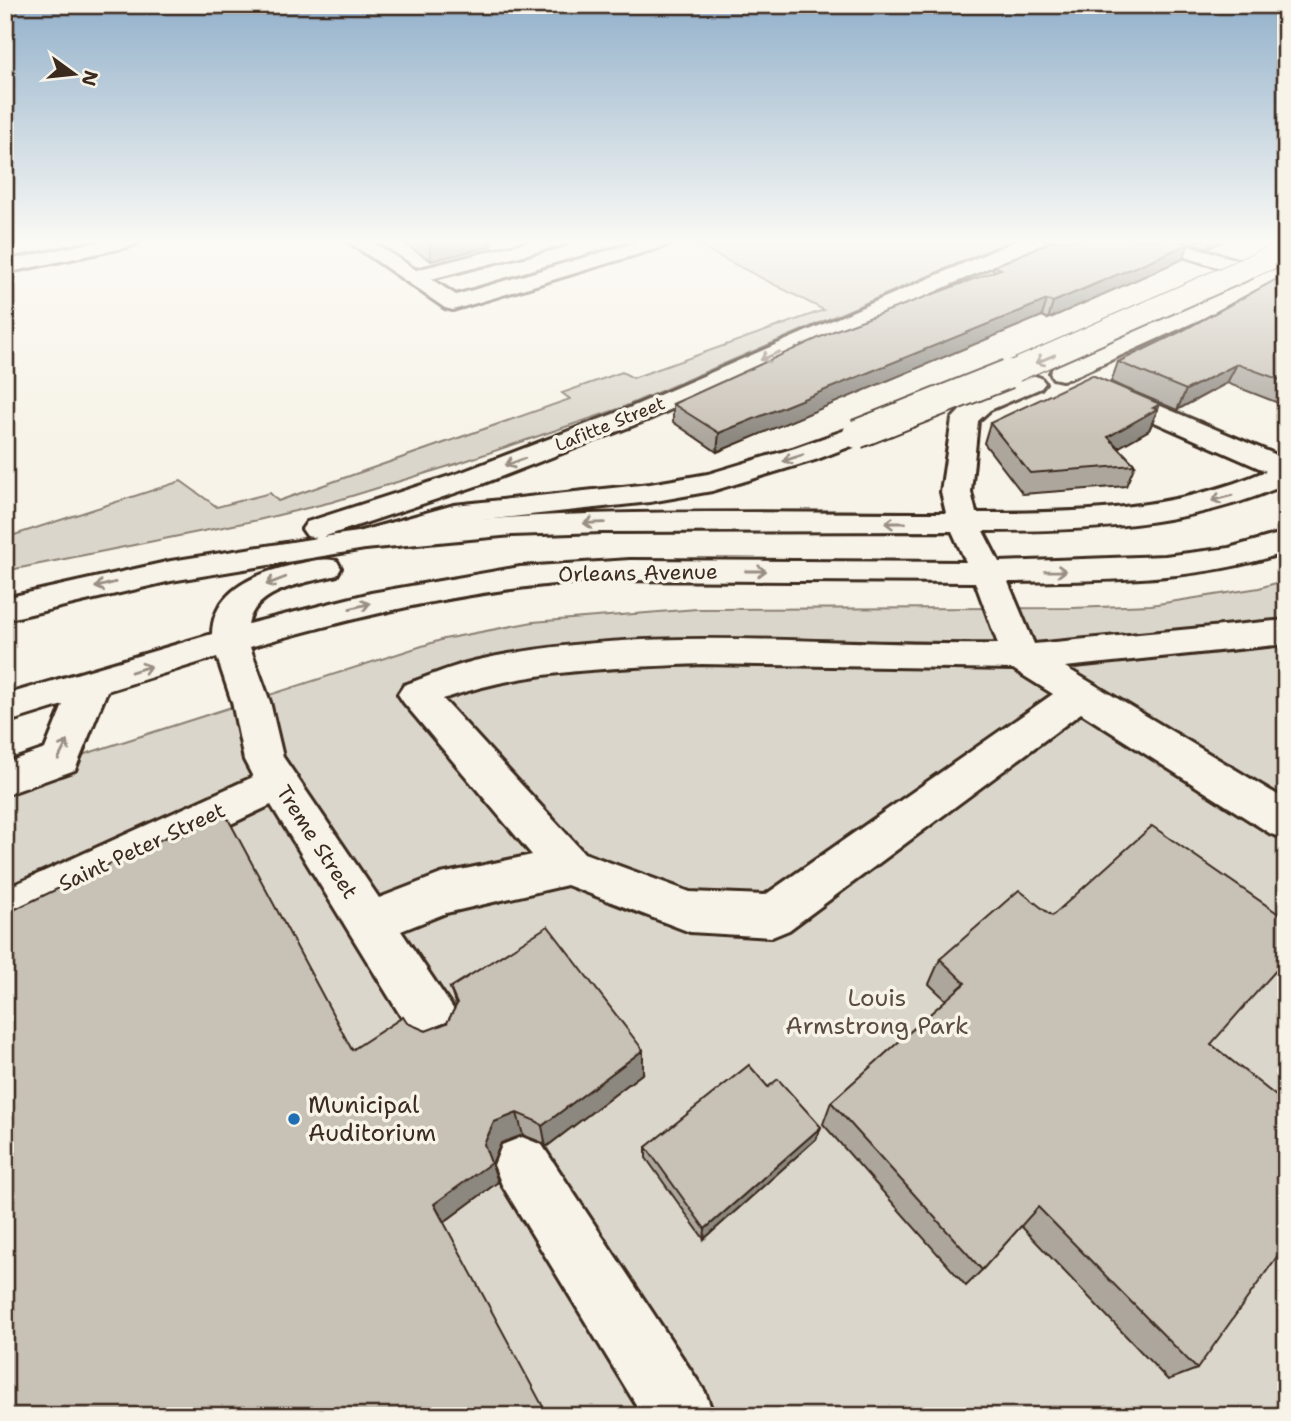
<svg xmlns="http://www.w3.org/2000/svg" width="1291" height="1421" viewBox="0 0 1291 1421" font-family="'Shantell Sans',sans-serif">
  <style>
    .green { fill: #dbd6cb; stroke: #8b8074; stroke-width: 2 }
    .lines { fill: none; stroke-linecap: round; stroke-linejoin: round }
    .minor-casing { stroke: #3b2a1e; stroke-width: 6 }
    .highway-casing { stroke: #3b2a1e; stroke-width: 6 }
    .minor { fill: #f7f3e8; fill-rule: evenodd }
    .highway { fill: #f7f3e8; fill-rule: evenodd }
    .highway-bridge-far1-casing { stroke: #3b2a1e; stroke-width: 24; stroke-linecap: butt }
    .highway-bridge-casing { stroke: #3b2a1e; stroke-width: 32; stroke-linecap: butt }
    .highway-bridge-far1 { stroke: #f7f3e8; stroke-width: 22 }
    .highway-bridge { stroke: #f7f3e8; stroke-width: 28 }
    .wall { fill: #aca69d; stroke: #3b2a1e; stroke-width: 2 }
    .shaded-wall { fill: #8c877f; stroke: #3b2a1e; stroke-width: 2 }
    .building { fill: #c8c1b6; stroke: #3b2a1e; stroke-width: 2 }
    .oneway { stroke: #998e83 }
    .poi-dot { fill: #1f6fb2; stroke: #f7f3e8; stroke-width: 2.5 }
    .labels { text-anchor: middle; stroke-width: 7; stroke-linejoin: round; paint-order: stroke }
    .far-street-label { font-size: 18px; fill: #3b2a1e; stroke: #f7f3e8 }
    .street-label { font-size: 21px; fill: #3b2a1e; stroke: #f7f3e8 }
    .near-park-label { font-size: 24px; fill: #5b4c41; stroke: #f7f3e8 }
    .near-poi-label { font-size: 24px; fill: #3b2a1e; stroke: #f7f3e8; text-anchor: start }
  </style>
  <rect width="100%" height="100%" fill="#f7f3e8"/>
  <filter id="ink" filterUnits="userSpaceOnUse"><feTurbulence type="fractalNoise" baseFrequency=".0143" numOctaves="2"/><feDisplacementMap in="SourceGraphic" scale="14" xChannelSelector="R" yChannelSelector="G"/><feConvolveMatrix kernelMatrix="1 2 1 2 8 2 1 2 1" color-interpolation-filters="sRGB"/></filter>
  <g filter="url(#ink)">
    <path class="green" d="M705 240H1012L621 408 459 463 332 502 258 520 5 571V538L181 481 217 507 270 493 278 501 570 399 562 393 622 372 633 378 824 310 693 243Z
      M1286 580V1416H5V797L85 754 444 639 533 622 697 609 1072 608 1151 605 1259 588Z"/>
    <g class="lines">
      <g class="minor-casing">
        <path id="minor" d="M104 240H142L132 246 5 273V261Z
          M346 240H370L416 270 535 240H569L566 244 431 279 456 295 644 240H675L672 244 453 310 445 308Z
          M1018 240H1045L1042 244 647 420 482 484 323 537C529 505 738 513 946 513L941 492 952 419 972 398 1032 375 1041 378 1045 383 1041 388 990 410 978 421 971 492 976 513C1076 513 1174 511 1266 471L1100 398 1096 393 1100 388 1109 385 1118 388 1286 459V484C1190 527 1087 531 983 531L999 562 1165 556 1229 548 1286 532V552C1197 582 1101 580 1008 582L1034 644 1286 620V644L1065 667 1286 800V839L1271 834 1081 713 789 930 772 937 690 932 567 885 446 913 401 931 454 1010 462 1027 454 1044 436 1052 418 1044 271 805 5 931V889L253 777 244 760 232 702 217 657 107 691 75 770 5 795V763L45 749 63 705 5 723V695L212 634C213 590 257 573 293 565 309 562 321 557 337 561L341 568 337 575C306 583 256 588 248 624L371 593 520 567 630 560 966 562 952 531 602 532 512 535 365 549 171 581 5 620V598L171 561 317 538 307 536 302 529 307 522 462 472 629 408ZM613 580 975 582 998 644C825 647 645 622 474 661 450 667 427 677 404 685L398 694 404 703 532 855 441 874 379 898 283 757 270 702 250 647C368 613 489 585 613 580ZM702 664 1013 669 1053 694 765 895 690 892 584 853 443 699C526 669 615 668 702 664Z
          M1141 240H1172L1273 271 1286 267V285H1276L1071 378 1062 380 1053 378 1050 373 1053 368 1255 279 1144 244Z
          M522 1137 542 1145 705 1392 714 1416H643L502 1185 494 1165 502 1145Z"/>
      </g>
      <g class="highway-casing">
        <path id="highway" d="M857 426 867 428 871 434 867 440 815 460 712 491 650 502 457 523 365 549 354 547 349 540 354 533 454 505 650 484 708 474 795 448Z"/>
      </g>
      <use href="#minor" class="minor"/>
      <use href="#highway" class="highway"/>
      <g class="highway-bridge-far1-casing">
        <path id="highway-bridge-far1" d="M1003 376 1286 251"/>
      </g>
      <g class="highway-bridge-casing">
        <path id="highway-bridge" d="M857 434 1008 374"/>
      </g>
      <use href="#highway-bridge-far1" class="highway-bridge-far1"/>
      <use href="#highway-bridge" class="highway-bridge"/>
    </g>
    <path class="wall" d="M399 240H490L491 246 431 261Z
      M1046 240H1177L1183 259 1048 319 1042 316 717 452 673 422V404L993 272 994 266 1045 245Z
      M1181 240H1226L1208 248Z
      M1286 274V406L1227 383 1177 410 1111 382 1118 362 1180 332Z
      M990 423 1152 424 1149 430 1118 447 1135 465 1126 486 1023 494 984 443Z
      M172 841 352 1050 407 1023 426 1031 447 1023 456 1006 450 988 643 1073 546 1147 543 1143 523 1135 501 1143 492 1164 498 1182 444 1222Z
      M940 959 1211 1044 1197 1369 1168 1380 1021 1226 982 1270 966 1286 823 1124 831 1102 946 1000 929 984Z
      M768 1087 821 1127 816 1139 704 1239 646 1158V1147Z"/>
    <path class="shaded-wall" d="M443 240H490L491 246 431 261 429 244Z
      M1211 240H1226L1208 248Z
      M1189 244 1183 259 1048 319 1053 302Z
      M1047 300 1042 316 717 452 719 433Z
      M1237 364 1227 383 1177 410 1186 390Z
      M1160 404 1149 430 1100 458 1108 437Z
      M643 1050V1073L546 1147 542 1126Z
      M517 1113 523 1135 501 1143 492 1164 498 1182 444 1222 434 1204 484 1144 494 1122Z
      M821 1127 816 1139 704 1239 705 1229Z"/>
    <path class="building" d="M423 240H443L429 244Z
      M1050 240H1177L1189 244 1053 302 1047 300 719 433 673 404 836 330 1001 269 994 266 1054 241Z
      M1286 274V382L1237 364 1186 390 1118 362 1180 332Z
      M1092 375 1160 404 1153 408 1157 409 1108 437 1135 465 1030 473 990 423Z
      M226 815 352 1050 403 1017 407 1023 426 1031 447 1023 457 1004 450 988 548 926 643 1050 542 1126 538 1122 517 1113 494 1122 484 1144 491 1163 434 1204 548 1416H5V914L168 836 171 841Z
      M1152 826 1286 919V959L1211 1044 1286 1104V1244L1197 1369 1038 1207 982 1270 831 1102 965 983 940 959 1019 890 1052 916Z
      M749 1065 768 1087 778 1079 821 1127 705 1229 646 1147Z"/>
    <defs><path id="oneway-shaft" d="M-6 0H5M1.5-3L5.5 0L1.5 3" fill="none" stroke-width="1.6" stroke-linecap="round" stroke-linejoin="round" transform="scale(1.75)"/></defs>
    <g class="oneway">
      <use href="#oneway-shaft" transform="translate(770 356) rotate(156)"/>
      <use href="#oneway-shaft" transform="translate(1045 359) rotate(157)"/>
      <use href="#oneway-shaft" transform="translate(793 458) rotate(162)"/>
      <use href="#oneway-shaft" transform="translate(515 462) rotate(160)"/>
      <use href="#oneway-shaft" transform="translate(1222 498) rotate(165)"/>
      <use href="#oneway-shaft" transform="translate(594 523) rotate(178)"/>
      <use href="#oneway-shaft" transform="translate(895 523) rotate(180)"/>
      <use href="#oneway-shaft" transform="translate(756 571)"/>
      <use href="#oneway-shaft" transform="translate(1056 571) rotate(-1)"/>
      <use href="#oneway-shaft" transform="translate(276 581) rotate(159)"/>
      <use href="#oneway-shaft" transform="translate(105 585) rotate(166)"/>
      <use href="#oneway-shaft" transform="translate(360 606) rotate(-14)"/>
      <use href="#oneway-shaft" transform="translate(141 669) rotate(-17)"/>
      <use href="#oneway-shaft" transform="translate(63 750) rotate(-63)"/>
    </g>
  </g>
  <linearGradient id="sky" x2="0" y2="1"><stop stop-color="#93b1cb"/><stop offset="0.55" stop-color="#fbfaf5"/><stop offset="1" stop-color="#fbfaf5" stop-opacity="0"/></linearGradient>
  <rect width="1291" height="439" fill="url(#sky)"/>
  <circle class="poi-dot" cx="294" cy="1119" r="7"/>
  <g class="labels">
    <g class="far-street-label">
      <text transform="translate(610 424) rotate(-22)" y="6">Lafitte Street</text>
    </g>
    <g class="street-label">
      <text transform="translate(638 573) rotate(-1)" y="7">Orleans Avenue</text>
      <text transform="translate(317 842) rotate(57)" y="7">Treme Street</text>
      <text transform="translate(142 847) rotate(-25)" y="7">Saint Peter Street</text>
    </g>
    <g class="near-park-label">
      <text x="877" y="1006">Louis<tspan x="877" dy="28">Armstrong Park</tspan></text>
    </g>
    <g class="near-poi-label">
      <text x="308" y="1113">Municipal<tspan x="308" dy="28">Auditorium</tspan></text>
    </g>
  </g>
  <rect width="1291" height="1421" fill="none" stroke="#f7f3e8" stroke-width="28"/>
  <rect x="14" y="14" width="1263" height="1393" fill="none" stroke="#3b2a1e" stroke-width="2.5" filter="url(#ink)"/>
  <g transform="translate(74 74) rotate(105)" stroke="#f7f3e8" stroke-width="5" paint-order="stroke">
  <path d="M0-5L12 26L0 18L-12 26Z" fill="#3b2a1e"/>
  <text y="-10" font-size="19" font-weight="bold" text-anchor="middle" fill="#3b2a1e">N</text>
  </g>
</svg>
